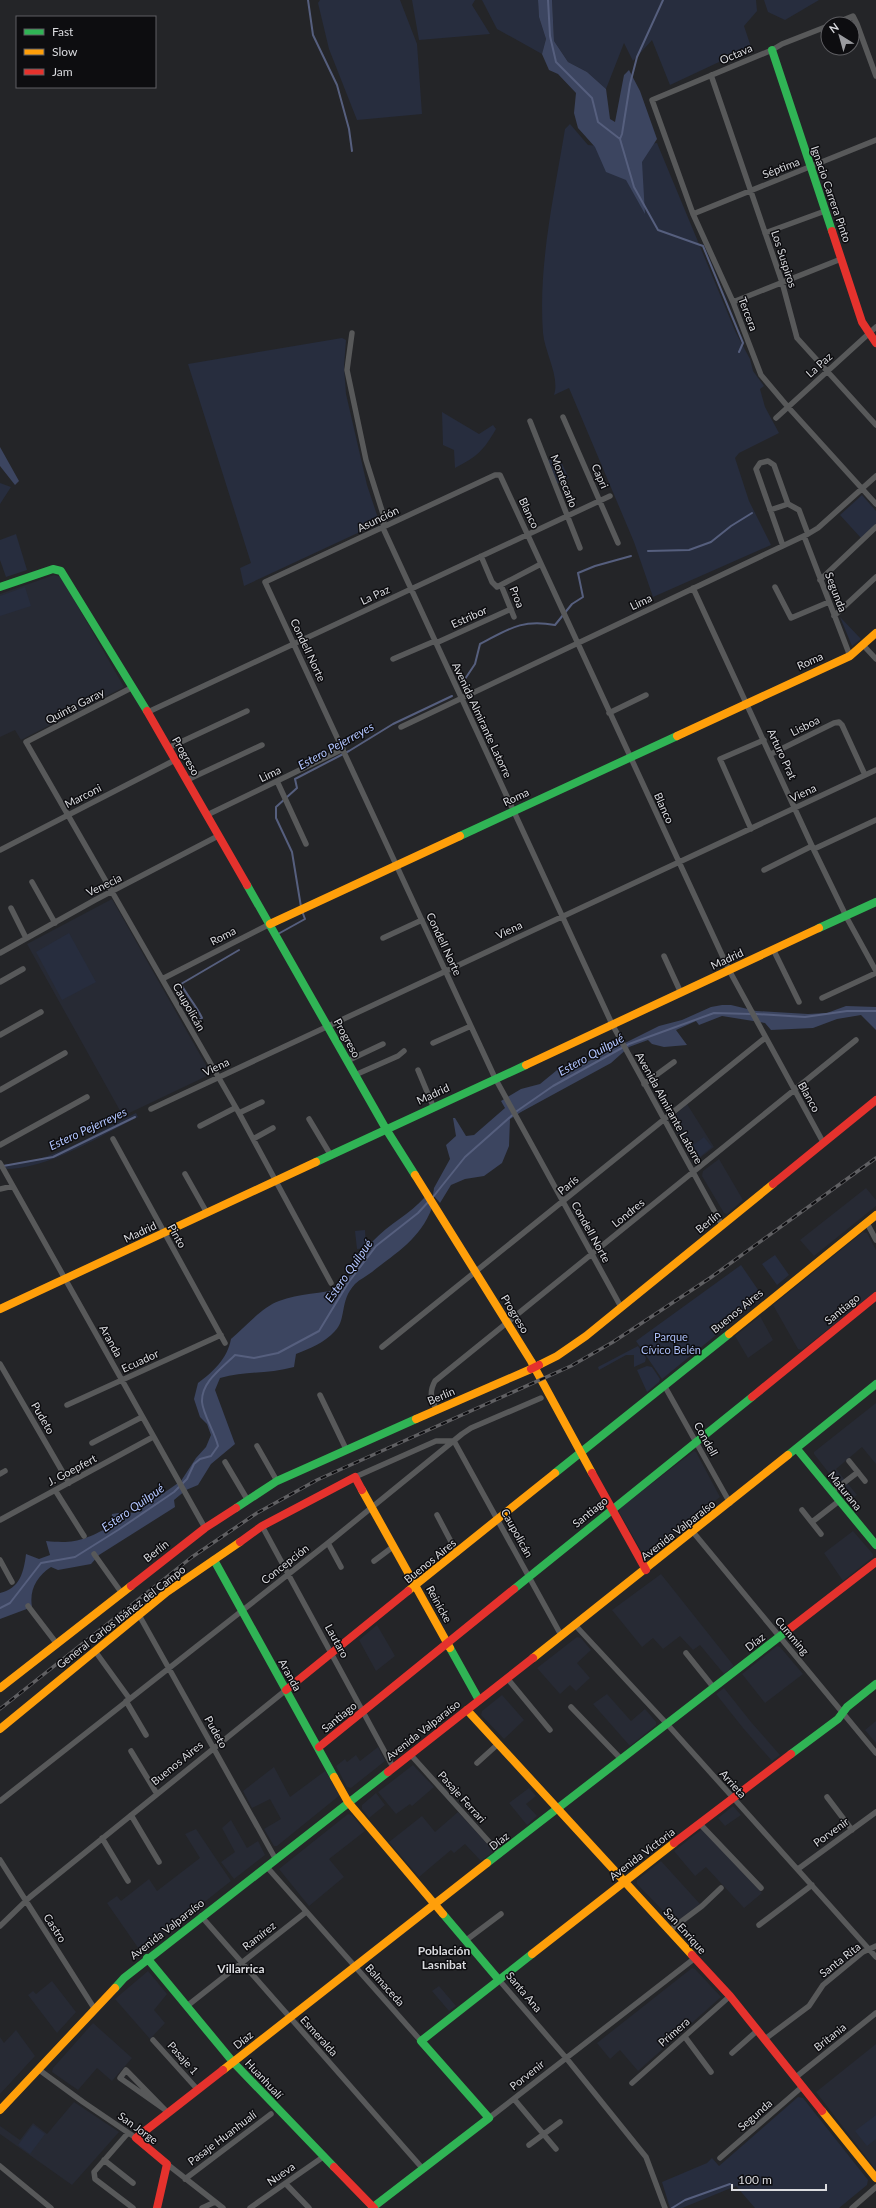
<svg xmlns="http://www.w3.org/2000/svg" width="876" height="2208" viewBox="0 0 876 2208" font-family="Lato,sans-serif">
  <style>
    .built { fill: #272a34 }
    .green { fill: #272d3e }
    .forest { fill: #3c4560 }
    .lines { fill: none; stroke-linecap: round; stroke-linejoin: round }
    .stream { stroke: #565f7e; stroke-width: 2 }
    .street { stroke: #58595a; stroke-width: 5.5 }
    .fast { stroke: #30b455; stroke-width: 8 }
    .slow { stroke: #ff9f0a; stroke-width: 8 }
    .jam { stroke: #e5322d; stroke-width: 8 }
    .rail-casing { stroke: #606063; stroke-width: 3.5 }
    .rail { stroke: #0d0d10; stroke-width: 2; stroke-dasharray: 6; stroke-linecap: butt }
    .jam-bridge { stroke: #e5322d; stroke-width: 8 }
    .labels { text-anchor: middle; stroke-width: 3; stroke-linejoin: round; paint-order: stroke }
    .street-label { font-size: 11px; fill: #dadbdf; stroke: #0d0d10 }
    .park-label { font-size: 11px; fill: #aabdf6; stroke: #0d0d10 }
    .water-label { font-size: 12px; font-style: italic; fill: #b2c5ff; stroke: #0d0d10 }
    .neighbourhood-label { font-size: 12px; font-weight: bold; fill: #dadbdf; stroke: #0d0d10 }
  </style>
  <rect width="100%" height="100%" fill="#242528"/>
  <path class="built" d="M54 575 61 577 124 687 21 740 15 730 0 737V594Z
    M112 899 211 1074 123 1116 27 944Z
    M687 1104 714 1147 696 1161 692 1160 671 1122 673 1117Z
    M719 1159 743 1200 727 1214 724 1213 702 1176 703 1171Z
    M866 1188 876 1200V1206L814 1256 800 1240Z
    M863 1232 867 1233 876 1250V1291L802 1350 798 1349 773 1305Z
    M760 1316 773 1340 748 1358 735 1336Z
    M876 1403V1464L862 1447 836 1469 857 1495 850 1500 814 1454V1452Z
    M694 1451 696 1452 720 1497 646 1555 643 1554 619 1512 620 1508Z
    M853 1531 873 1554V1557L843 1581 824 1553Z
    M661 1574 734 1666 724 1674 700 1645 693 1650 680 1636 663 1649 653 1638 642 1647 612 1610Z
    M377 1625 395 1656 376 1671 359 1640Z
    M577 1637 581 1638 591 1650 577 1663 590 1678 576 1691 570 1685 560 1694 537 1668Z
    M777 1646 780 1647 803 1674 765 1703 742 1674Z
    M724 1688 751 1722 780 1755 772 1761 743 1728 716 1694Z
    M607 1694 631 1721 645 1709 656 1722V1725L630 1746 593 1704Z
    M502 1695 524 1720 504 1739 481 1715 482 1711Z
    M876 1721V1743L865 1730Z
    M378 1747 385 1761 351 1788 347 1787 336 1766 345 1759 347 1762 356 1755 360 1761Z
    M413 1765 434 1787 412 1806 410 1804 396 1814 378 1792Z
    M274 1767 290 1797 325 1771 340 1795 277 1846H274L264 1829 281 1819 270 1799 252 1808 243 1791Z
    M529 1788 536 1796 526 1804 537 1816 527 1825 509 1803Z
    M376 1793 385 1805 369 1818 362 1809V1805Z
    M733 1806 741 1815 725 1826 718 1818Z
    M458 1812 493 1850 492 1853 481 1861 465 1844 454 1853 451 1850 419 1877 389 1842 422 1816 435 1832Z
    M348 1814 352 1815 365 1831 329 1859 344 1877 309 1906 279 1869Z
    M231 1820 247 1848 258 1841 265 1855 234 1879 221 1862 235 1852 222 1828Z
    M196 1829 231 1881 141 1952 107 1903 117 1896 121 1901 149 1879 157 1891 200 1858 185 1834Z
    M702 1829 762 1893 744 1908 706 1867 695 1876 674 1851Z
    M661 1861 700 1904 675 1923 637 1884V1880Z
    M692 1968 695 1969 721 1997 638 2071 620 2050 610 2059 597 2043Z
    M148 1971 167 1994 154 2010 165 2023 150 2039 115 1999Z
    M52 1981 76 2012 57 2033 28 1995 33 1991 36 1994Z
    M439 1986 456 2006 449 2011 432 1991Z
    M93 2023 132 2058 112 2081 97 2068 78 2090 52 2072 53 2068Z
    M16 2030 35 2056 0 2094V2037L4 2043Z
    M876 2044V2170L816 2092Z
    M74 2102 119 2132 72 2185 0 2134V2126L20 2140 33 2123 47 2134Z"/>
  <path class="green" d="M320 0H400L417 44 422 114 357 120 329 49 318 3Z
    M412 0H475L472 5 490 34 419 40Z
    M482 0H538L539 17 546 39 542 54 497 29Z
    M552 0H756L757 11 744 26 751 47 670 85 652 40 633 61 624 43 606 89 587 72 568 62 554 41Z
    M764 0H819L785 20 768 12Z
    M570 124 588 145 609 147 657 143 736 333 750 359 753 371 764 386 760 389 765 407 779 433 739 453 735 458 749 501 771 545 653 597 634 542 569 388 554 395C560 377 545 353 543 333 538 265 554 196 565 129Z
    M342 338 346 340 344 367 346 394 367 485 379 521 377 524 244 586 240 568 251 563 188 364Z
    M442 412 479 434 493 425 496 429C483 451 478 456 455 468L454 450 443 445Z
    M558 456 569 478 554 485 544 462Z
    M0 483 11 487 0 504Z
    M862 495 876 511V524L861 538 840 515Z
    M16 534 27 570 6 577 0 560V540Z
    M25 587 31 606 0 616V596Z
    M840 617 861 639 852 646Z
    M69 933 96 982 62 1000 36 952Z
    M136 1113 138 1117C98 1137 46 1171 0 1169V1165C49 1165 94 1133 136 1113Z
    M704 1137 712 1147 696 1160 688 1149Z
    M365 1230 366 1248 357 1249 355 1231Z
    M775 1255 789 1275 777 1285 762 1264Z
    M741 1265 763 1297 662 1379 636 1341Z
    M638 1346 646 1358 645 1362 634 1367V1355H626L599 1370 598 1367Z
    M647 1366 652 1367 660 1379 659 1382 647 1392 637 1370Z
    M798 2097 803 2098 868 2180 867 2185 839 2208H755L736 2186 682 2208H670L662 2182 707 2163 712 2158 719 2166Z
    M876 2115V2139L867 2146 855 2131Z
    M33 2125 45 2134 30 2154 18 2145Z"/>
  <path class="forest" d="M538 0H552L554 41 568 62 587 72 606 89 610 119 615 122 624 75 629 70 640 91 657 139 642 162 645 214 626 180 606 172 595 147 578 128 574 113 576 93 558 74 549 70 542 54 546 39 539 17Z
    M0 447 19 481 15 485 0 466Z
    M722 1005H731L756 1011 808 1014 827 1013 846 1006 876 1007V1030L861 1015 837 1019 813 1028 771 1030 765 1023 722 1016 699 1025 696 1021 676 1030 687 1045 664 1047 652 1044 648 1040 629 1047 611 1063 521 1112 510 1119 509 1146 502 1163 484 1176 465 1179 451 1185 440 1203 433 1195 434 1188 450 1159 446 1145 456 1136 453 1118H455L466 1136 474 1135 505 1108 501 1101 521 1089 540 1084 562 1066 585 1063 659 1026 682 1020 711 1007Z
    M425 1197 432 1208C420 1239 397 1252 372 1272 367 1276 360 1279 355 1284 339 1301 347 1319 335 1331 324 1343 311 1348 296 1354L294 1367C269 1374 245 1371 220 1378L215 1390 235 1444 211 1464 198 1485 186 1490 174 1500 175 1507 99 1555 91 1564 58 1570 51 1567C37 1576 29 1590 32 1607L0 1619V1593C20 1589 24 1571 26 1554L39 1559 50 1555 46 1541C76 1544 84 1540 111 1526L112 1514 125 1512 135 1513 181 1481 196 1458 206 1447 211 1435 207 1424 200 1417 194 1399 198 1383C214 1371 227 1359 231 1339 245 1327 262 1307 279 1301 299 1293 322 1294 342 1288 352 1273 361 1254 373 1241 389 1224 410 1214 425 1197Z"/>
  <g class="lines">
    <path class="stream" d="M308 0 313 35 337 85 349 129 352 151
      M548 0 550 36 556 62 592 98 598 122 620 139 634 187 658 230 703 246 743 343 739 352
      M620 139 622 134 630 84 637 57 663 0
      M648 551 689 550 711 542 731 526 752 513
      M461 685 475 664 480 644C509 629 521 619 555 625L572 604 583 597 578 573 595 566 631 556
      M301 907 292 852 276 818V807L297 788 295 779 349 751 393 724 452 696
      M278 934 305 919 302 911
      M756 1014 805 1017 847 1011H876
      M194 1023 202 1018C196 1005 187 996 181 984L239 950
      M3 1166 53 1157 135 1117
      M433 1197 465 1157 517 1111 553 1086 629 1044 714 1013 751 1014
      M0 1608 10 1603 41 1563 75 1557 118 1530 174 1492 187 1479 194 1464 200 1459 211 1456 218 1446C215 1433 203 1414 202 1402 201 1382 222 1368 235 1355L254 1358 278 1353 319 1331 348 1283 376 1246 418 1213 430 1200
      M672 2208 685 2200 730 2184"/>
    <path class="street" d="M833 24 853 16 857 24 876 76
      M828 26 782 44 772 50 652 100 693 214 733 302 761 375 788 407 876 504
      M711 75 782 282 797 338 876 425
      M693 214 876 140
      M765 233 825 211
      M733 302 841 259
      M352 333 347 370 366 460 384 517 383 528 612 1024 722 1225
      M563 417 618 543
      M776 418 876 327
      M530 421 580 548
      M770 510 788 504
      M804 536 850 656
      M783 546 756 469 760 463 768 461 774 465 788 504 799 510 808 534
      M481 556 492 582 497 587 541 564
      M820 580 876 527
      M501 585 514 617
      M775 587 791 618 829 602
      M693 588 812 846 848 920 876 971
      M834 616 876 577
      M436 643 511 609
      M863 645 876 659
      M393 659 435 641
      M133 687 26 742 239 1113 331 1283
      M148 712 610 496
      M609 713 646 695
      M401 727 808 534 818 528 876 476
      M168 748 247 711
      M771 754 834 723 839 722 842 725 865 775
      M187 780 262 745
      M277 781 306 844
      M207 815 343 749
      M751 829 720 759 764 740
      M814 849 876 820
      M0 850 175 760
      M764 870 812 846
      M32 882 55 923
      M11 908 26 938
      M383 938 422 920
      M773 949 799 1002
      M0 953 95 900 218 836
      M664 956 681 993
      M162 979 270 924
      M0 982 23 969
      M822 998 876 973
      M0 1035 41 1012
      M433 1043 471 1026
      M347 1061 383 1044
      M418 1070 433 1106
      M355 1075 398 1056 404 1051
      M644 1084 674 1062
      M0 1090 65 1053
      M151 1109 876 770
      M239 1113 262 1102
      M309 1119 330 1154
      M200 1126 235 1108
      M113 1139 225 1343
      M253 1139 273 1128
      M0 1145 87 1097
      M0 1163 205 1528
      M185 1174 207 1213
      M0 1189 13 1186
      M867 1223 876 1240
      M621 1307 495 1078 265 582 495 475H500L729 970 823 1142
      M382 1347 765 1038
      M0 1364 69 1483
      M664 1385 730 1503
      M320 1395 346 1449
      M67 1405 221 1335
      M436 1409C431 1398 429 1392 435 1381L856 1040
      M454 1441 561 1635
      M92 1443 142 1417
      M257 1446 277 1481
      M849 1461 865 1481
      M225 1462 247 1499
      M0 1474 5 1471
      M355 1477 436 1441H454
      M55 1490 84 1536
      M832 1492 858 1472
      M802 1510 821 1534
      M437 1515 457 1553
      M0 1520 153 1437
      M812 1522 839 1501
      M262 1526 393 1767
      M693 1532 876 1753
      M328 1543 341 1567
      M94 1554 121 1592
      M0 1560 12 1582
      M374 1561 394 1546
      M28 1606 57 1644
      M139 1615 275 1858
      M575 1625 667 1724 876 1957
      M95 1651 129 1698
      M686 1653 714 1688
      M507 1678 550 1730
      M126 1701 146 1735
      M571 1707 621 1759
      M131 1751 157 1794
      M410 1754 500 1854
      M477 1763 498 1744
      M827 1797 852 1830
      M0 1801 328 1543 462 1434 471 1428 541 1398
      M131 1815 159 1862
      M700 1824 761 1888
      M102 1838 128 1881
      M0 1860 94 2008
      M266 1866 421 2041
      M798 1869 876 1812
      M201 1916 423 2169
      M759 1925 812 1885
      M0 1926 30 1897 286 1690
      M670 1930 702 1906 721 1888
      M465 1941 501 1914
      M499 1980 567 2059 646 2157 665 2208
      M187 2006 306 1912
      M685 2037 711 2072
      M765 2039 809 2006 823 1985 863 1952 876 1946
      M153 2040 198 2090
      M732 2053 758 2030
      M38 2069 83 2102 136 2138
      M796 2077 876 2013
      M632 2083 730 1996
      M514 2099 556 2149
      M164 2109 120 2078 126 2070 168 2113
      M489 2118 695 1958
      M128 2133 94 2172 95 2179 133 2208
      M529 2145 560 2122
      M720 2158 803 2086
      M104 2160 133 2183
      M167 2164 223 2208
      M0 2166 51 2208
      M185 2179 271 2114
      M286 2184 309 2208
      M202 2208 215 2202
      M250 2208 323 2157
      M852 2208 876 2187"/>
    <path class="fast" d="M772 50 832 231
      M0 587 53 569 61 571 147 711
      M460 836 677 736
      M247 885 386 1129 415 1175
      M819 928 876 902
      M316 1162 526 1065
      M797 1449 876 1545
      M788 1455 876 1384
      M555 1473 729 1334
      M236 1508 277 1481 416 1419
      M214 1560 334 1777
      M514 1589 752 1397
      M450 1648 479 1700
      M791 1754 838 1719 847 1707 876 1684
      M487 1863 788 1630
      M443 1914 499 1980
      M147 1958 233 2062 334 2167
      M115 1988 124 1978 388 1772
      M372 2208 489 2118 421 2041 532 1954"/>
    <path class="slow" d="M677 736 850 656 876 633
      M270 924 460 836
      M526 1065 819 928
      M415 1175 531 1361 592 1473
      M0 1309 316 1162
      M729 1334 876 1215
      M539 1365 557 1356 586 1336 773 1184
      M416 1419 531 1369
      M362 1490 450 1648
      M408 1591 555 1473
      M533 1658 788 1455
      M0 1688 131 1586
      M467 1710 692 1955
      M0 1729 167 1592 240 1542
      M334 1777 348 1802 443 1914
      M532 1954 674 1843
      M223 2070 487 1863
      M0 2110 115 1988
      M822 2111 876 2178"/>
    <path class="jam" d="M832 231 862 322 876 343
      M147 711 247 885
      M773 1184 876 1100
      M752 1397 876 1296
      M592 1473 646 1570
      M240 1542 262 1526 355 1477 362 1490
      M131 1586 205 1528 236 1508
      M788 1630 876 1562
      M286 1690 408 1591
      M319 1747 514 1589
      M388 1772 533 1658
      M674 1843 791 1754
      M692 1955 730 1996 822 2111
      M334 2167 374 2208
      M157 2208 167 2164 136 2138 223 2070"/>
    <g class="rail-casing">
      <path id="rail" d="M0 1709 192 1557 257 1513 317 1480 571 1366 613 1342 710 1278 876 1158"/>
    </g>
    <use href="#rail" class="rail"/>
    <path class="jam-bridge" d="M531 1369 539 1365"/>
  </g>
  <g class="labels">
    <g class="street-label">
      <text transform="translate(736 54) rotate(-23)" y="4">Octava</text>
      <text transform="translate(781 168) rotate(-21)" y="4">Séptima</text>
      <text transform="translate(831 194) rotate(71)" y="4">Ignacio Carrera Pinto</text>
      <text transform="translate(784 259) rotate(72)" y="4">Los Suspiros</text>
      <text transform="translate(748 314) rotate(69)" y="4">Tercera</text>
      <text transform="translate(819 365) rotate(-42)" y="4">La Paz</text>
      <text transform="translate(600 476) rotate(66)" y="4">Capri</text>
      <text transform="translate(564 481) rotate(69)" y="4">Montecarlo</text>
      <text transform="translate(529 513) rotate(65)" y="4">Blanco</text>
      <text transform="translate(378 519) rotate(-26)" y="4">Asunción</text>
      <text transform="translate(836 592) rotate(69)" y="4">Segunda</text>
      <text transform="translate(375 595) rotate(-25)" y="4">La Paz</text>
      <text transform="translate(517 597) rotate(68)" y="4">Proa</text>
      <text transform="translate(641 602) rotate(-25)" y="4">Lima</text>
      <text transform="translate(469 617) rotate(-24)" y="4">Estribor</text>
      <text transform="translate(308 650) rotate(65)" y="4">Condell Norte</text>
      <text transform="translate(810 661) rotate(-24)" y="4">Roma</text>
      <text transform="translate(75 706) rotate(-27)" y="4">Quinta Garay</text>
      <text transform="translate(482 720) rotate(65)" y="4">Avenida Almirante Latorre</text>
      <text transform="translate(805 726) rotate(-27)" y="4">Lisboa</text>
      <text transform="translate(782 754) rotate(65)" y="4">Arturo Prat</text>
      <text transform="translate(186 756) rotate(60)" y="4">Progreso</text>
      <text transform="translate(270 774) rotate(-26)" y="4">Lima</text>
      <text transform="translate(803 793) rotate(-25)" y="4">Viena</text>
      <text transform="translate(83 796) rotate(-27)" y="4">Marconi</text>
      <text transform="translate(516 797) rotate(-25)" y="4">Roma</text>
      <text transform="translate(664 808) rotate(66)" y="4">Blanco</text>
      <text transform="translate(104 885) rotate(-26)" y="4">Venecia</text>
      <text transform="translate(509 930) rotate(-25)" y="4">Viena</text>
      <text transform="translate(223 936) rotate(-27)" y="4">Roma</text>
      <text transform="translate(444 944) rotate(65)" y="4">Condell Norte</text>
      <text transform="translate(727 959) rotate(-25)" y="4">Madrid</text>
      <text transform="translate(189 1007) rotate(60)" y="4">Caupolicán</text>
      <text transform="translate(347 1038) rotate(61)" y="4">Progreso</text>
      <text transform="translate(216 1067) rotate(-25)" y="4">Viena</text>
      <text transform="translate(433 1094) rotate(-25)" y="4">Madrid</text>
      <text transform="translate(809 1097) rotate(61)" y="4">Blanco</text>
      <text transform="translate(669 1108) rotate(61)" y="4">Avenida Almirante Latorre</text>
      <text transform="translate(568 1185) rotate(-39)" y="4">París</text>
      <text transform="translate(628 1213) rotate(-39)" y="4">Londres</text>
      <text transform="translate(708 1222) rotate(-39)" y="4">Berlín</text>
      <text transform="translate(140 1232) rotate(-25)" y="4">Madrid</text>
      <text transform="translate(591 1232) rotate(61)" y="4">Condell Norte</text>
      <text transform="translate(177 1236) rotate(61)" y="4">Pinto</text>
      <text transform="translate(842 1309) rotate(-39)" y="4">Santiago</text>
      <text transform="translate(737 1311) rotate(-39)" y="4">Buenos Aires</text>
      <text transform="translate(515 1314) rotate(59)" y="4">Progreso</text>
      <text transform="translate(111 1341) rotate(61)" y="4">Aranda</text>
      <text transform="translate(140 1361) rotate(-25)" y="4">Ecuador</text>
      <text transform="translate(441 1396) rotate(-23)" y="4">Berlín</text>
      <text transform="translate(43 1418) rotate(60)" y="4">Pudeto</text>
      <text transform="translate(706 1439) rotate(61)" y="4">Condell</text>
      <text transform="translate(72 1470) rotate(-28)" y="4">J. Goepfert</text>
      <text transform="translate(845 1491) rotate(51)" y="4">Maturana</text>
      <text transform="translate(590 1512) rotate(-39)" y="4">Santiago</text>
      <text transform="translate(678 1530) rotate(-38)" y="4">Avenida Valparaíso</text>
      <text transform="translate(517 1533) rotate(61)" y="4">Caupolicán</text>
      <text transform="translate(156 1551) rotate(-38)" y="4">Berlín</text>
      <text transform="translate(430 1561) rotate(-39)" y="4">Buenos Aires</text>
      <text transform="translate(285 1564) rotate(-38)" y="4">Concepción</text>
      <text transform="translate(439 1604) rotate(61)" y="4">Reinicke</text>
      <text transform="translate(121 1617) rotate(-38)" y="4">General Carlos Ibáñez del Campo</text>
      <text transform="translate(792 1636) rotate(50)" y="4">Cumming</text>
      <text transform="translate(337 1641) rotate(61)" y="4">Lautaro</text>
      <text transform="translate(755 1642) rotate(-38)" y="4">Díaz</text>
      <text transform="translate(290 1675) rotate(61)" y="4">Aranda</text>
      <text transform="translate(339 1717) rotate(-39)" y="4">Santiago</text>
      <text transform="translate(423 1730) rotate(-38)" y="4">Avenida Valparaíso</text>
      <text transform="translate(216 1732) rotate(61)" y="4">Pudeto</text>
      <text transform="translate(177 1763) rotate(-39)" y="4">Buenos Aires</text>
      <text transform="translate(733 1784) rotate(48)" y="4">Arrieta</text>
      <text transform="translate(462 1797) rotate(48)" y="4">Pasaje Ferrari</text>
      <text transform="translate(831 1832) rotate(-36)" y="4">Porvenir</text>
      <text transform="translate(499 1841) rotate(-38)" y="4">Díaz</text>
      <text transform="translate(642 1854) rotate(-37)" y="4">Avenida Victoria</text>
      <text transform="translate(55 1928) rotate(57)" y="4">Castro</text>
      <text transform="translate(167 1929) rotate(-38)" y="4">Avenida Valparaíso</text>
      <text transform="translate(685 1931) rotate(48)" y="4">San Enrique</text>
      <text transform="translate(259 1936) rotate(-38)" y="4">Ramírez</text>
      <text transform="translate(840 1960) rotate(-38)" y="4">Santa Rita</text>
      <text transform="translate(385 1985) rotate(48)" y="4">Balmaceda</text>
      <text transform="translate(524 1992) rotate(50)" y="4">Santa Ana</text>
      <text transform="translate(674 2032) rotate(-41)" y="4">Primera</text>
      <text transform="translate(319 2036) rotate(48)" y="4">Esmeralda</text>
      <text transform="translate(830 2037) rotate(-38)" y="4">Britania</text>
      <text transform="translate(243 2040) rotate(-39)" y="4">Díaz</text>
      <text transform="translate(183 2058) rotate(48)" y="4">Pasaje 1</text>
      <text transform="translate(527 2075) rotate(-38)" y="4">Porvenir</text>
      <text transform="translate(264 2079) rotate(47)" y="4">Huanhualí</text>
      <text transform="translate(755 2115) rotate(-41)" y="4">Segunda</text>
      <text transform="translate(138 2128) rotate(36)" y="4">San Jorge</text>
      <text transform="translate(222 2138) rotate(-37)" y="4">Pasaje Huanhualí</text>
      <text transform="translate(281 2174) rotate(-35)" y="4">Nueva</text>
    </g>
    <g class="park-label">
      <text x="671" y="1341">Parque<tspan x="671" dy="13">Cívico Belén</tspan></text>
    </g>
    <g class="water-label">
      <text transform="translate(336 746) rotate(-29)" y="4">Estero Pejerreyes</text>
      <text transform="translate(591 1055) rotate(-29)" y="4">Estero Quilpué</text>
      <text transform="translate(88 1129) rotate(-25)" y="4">Estero Pejerreyes</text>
      <text transform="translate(349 1271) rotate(-55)" y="4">Estero Quilpué</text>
      <text transform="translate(133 1508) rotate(-35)" y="4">Estero Quilpué</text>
    </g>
    <g class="neighbourhood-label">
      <text x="444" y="1955">Población<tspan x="444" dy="14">Lasnibat</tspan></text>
      <text x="241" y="1973">Villarrica</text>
    </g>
  </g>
  <rect x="16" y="16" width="140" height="72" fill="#0d0d10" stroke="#5f5f63"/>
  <rect x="24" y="29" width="20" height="6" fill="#30b455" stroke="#5f5f63"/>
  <text x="52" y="36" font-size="12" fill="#dadbdf">Fast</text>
  <rect x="24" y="49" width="20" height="6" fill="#ff9f0a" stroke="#5f5f63"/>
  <text x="52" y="56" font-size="12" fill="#dadbdf">Slow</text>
  <rect x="24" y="69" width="20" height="6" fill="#e5322d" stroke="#5f5f63"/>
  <text x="52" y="76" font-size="12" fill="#dadbdf">Jam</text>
  <g transform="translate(840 36) rotate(323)"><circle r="19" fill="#0d0d10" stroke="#5f5f63"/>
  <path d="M0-3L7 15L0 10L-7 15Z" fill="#9a9b9f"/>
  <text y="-6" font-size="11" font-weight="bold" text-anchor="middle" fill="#dadbdf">N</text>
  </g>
  <path d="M732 2184v6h94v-6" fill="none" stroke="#dadbdf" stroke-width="2"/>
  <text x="738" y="2184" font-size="12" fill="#dadbdf" stroke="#0d0d10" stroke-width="3" paint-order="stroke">100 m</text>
</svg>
